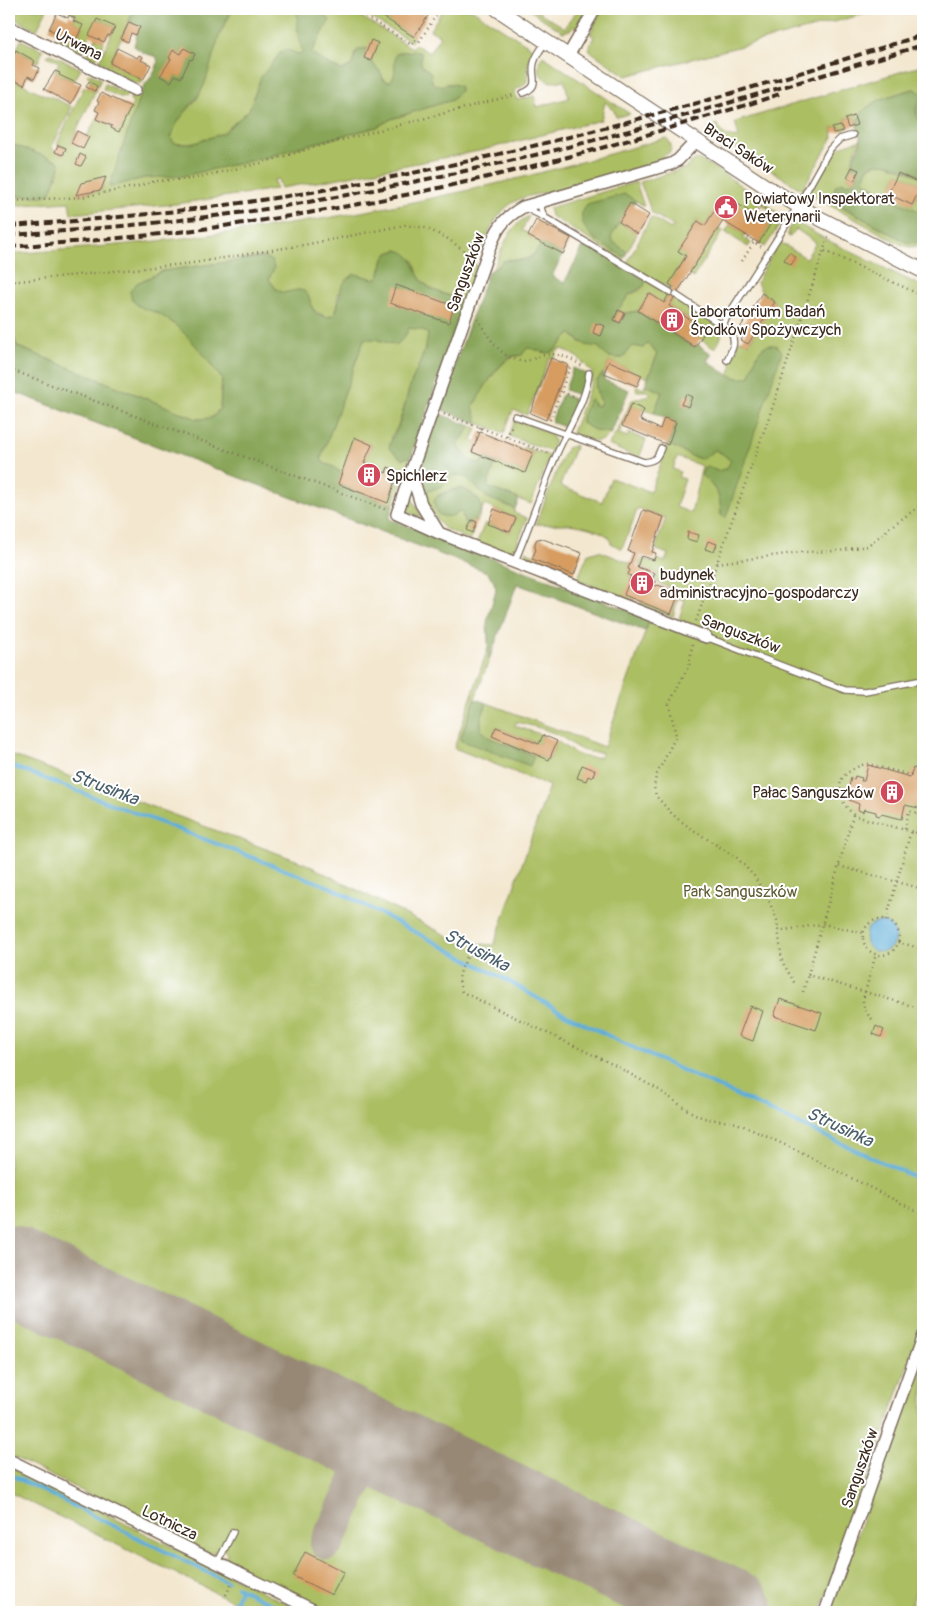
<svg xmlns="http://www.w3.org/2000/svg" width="932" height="1621" viewBox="0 0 932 1621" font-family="Pangolin,sans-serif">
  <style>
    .green { fill: #abbe62; stroke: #737440; fill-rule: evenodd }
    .forest { fill: #88a558; stroke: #62683b }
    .water { fill: #5eadd8; stroke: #4c6c7b }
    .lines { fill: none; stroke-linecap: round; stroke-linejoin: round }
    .stream { stroke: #5eadd8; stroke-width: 4 }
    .taxiway { stroke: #978876; stroke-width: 34 }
    .runway { stroke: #978876; stroke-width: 86 }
    .building { fill: #d69c61 }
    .service-casing { stroke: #7b6c5c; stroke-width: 8 }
    .minor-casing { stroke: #7b6c5c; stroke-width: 14 }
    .tertiary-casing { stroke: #7b6c5c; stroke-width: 16 }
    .path { stroke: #7b6c5c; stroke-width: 2.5; stroke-dasharray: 1 4; stroke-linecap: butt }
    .service { stroke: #fff; stroke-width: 5.5 }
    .minor { stroke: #fff; stroke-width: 11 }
    .tertiary { stroke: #fff; stroke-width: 14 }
    .rail { stroke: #3b2a1e; stroke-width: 4; stroke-dasharray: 8 4; stroke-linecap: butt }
    .labels { text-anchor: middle; stroke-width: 4; stroke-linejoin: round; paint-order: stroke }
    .street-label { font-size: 16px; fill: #3b2a1e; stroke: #fff }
    .poi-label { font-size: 16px; fill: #3b2a1e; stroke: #fff; text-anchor: start }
    .park-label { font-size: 16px; fill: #625e36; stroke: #fff }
    .water-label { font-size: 18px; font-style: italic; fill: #495e68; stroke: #fff }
  </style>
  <rect width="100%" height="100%" fill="#fff"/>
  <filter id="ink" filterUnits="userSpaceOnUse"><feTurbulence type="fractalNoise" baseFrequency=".02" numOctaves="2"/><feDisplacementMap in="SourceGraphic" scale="10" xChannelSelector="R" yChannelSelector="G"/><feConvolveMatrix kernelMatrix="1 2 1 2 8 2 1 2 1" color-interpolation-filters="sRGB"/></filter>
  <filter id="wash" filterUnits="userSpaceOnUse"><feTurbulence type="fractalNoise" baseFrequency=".0096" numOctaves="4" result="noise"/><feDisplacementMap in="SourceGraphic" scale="20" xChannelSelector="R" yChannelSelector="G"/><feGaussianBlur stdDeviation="1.12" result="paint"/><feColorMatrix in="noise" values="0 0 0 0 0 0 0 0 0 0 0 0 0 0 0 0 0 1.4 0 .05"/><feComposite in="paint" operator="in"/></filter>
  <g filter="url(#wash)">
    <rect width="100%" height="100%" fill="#f3e7cf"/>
    <path class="green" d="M18 9H47L37 30 13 18Z
      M69 9H134L110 63 143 80 142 83H134L106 69 107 65 99 61 115 27 98 19 82 52 56 40 58 37 63 40 65 37 75 42 83 26 73 21 76 15 71 12Z
      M222 9H349L412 48 415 44 429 53 440 36 430 30 443 9H471L534 49C533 54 530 57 529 61 524 75 535 83 514 90L517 100 534 96 537 107 569 98 564 80C560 81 556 82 552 82 539 80 534 65 543 56L630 114 616 117 614 111 605 102 601 120 479 151 329 180 281 188 278 179 274 180 276 189 176 204 71 214 69 202 9 206V196L53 188 60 167 58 161 9 143V71L14 74 12 79 39 92V93L52 97 72 107 52 147 55 152 63 155 66 148 57 144 84 87H86L94 91 97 86 89 81 91 78 87 75 89 73 101 79 100 81 71 143 87 136 96 119 112 126 111 128 119 132 133 103 130 101 131 94 139 98 110 187 144 178 268 157 299 147 377 127 391 119 452 100 450 83C434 88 432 87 429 71L421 65 412 52H400L396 73 390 82 383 80 382 74 371 61 378 43 368 49H359L354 54 353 64 342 70 335 68 311 53 297 54 261 77 249 110 223 133 195 143 182 144 174 143 171 138 177 122 197 99 204 85 217 40 230 15ZM105 178 101 190 77 195Z
      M357 9H371L414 37 411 42Z
      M528 9H534L565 28 578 9H588L577 28 573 26 570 30 563 32Z
      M601 9H884L626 76 590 51 589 48 594 37 590 34Z
      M96 38 104 42 96 59 87 55Z
      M21 40 43 50 38 62H35V60L16 50Z
      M51 54 81 69 74 81 59 75V73L55 71 59 62 47 56Z
      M923 65V126C915 116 916 108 922 97L913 89C891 96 864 100 857 125L854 116 845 119 848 128 843 131 841 126 832 128 833 137 802 190 708 130 711 126 718 124C721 134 728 139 739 137L735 122Z
      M105 84 120 91 128 92 125 98 117 96 103 89Z
      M666 138C671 142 672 146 670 152L662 157 664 161C629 171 594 180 560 190 543 194 527 194 512 203 495 215 488 233 481 251L472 252 470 261 477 265 465 301 433 290 424 283 418 275 414 261 397 250 388 253 384 259 379 277 374 279 355 274 338 294 337 308 335 314 328 317C311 312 309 304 300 290L283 293 276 289 269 279 274 268 263 257 163 271 137 283 131 298C140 311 152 308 164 316 188 332 205 357 222 379L220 408 212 418 197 419 18 347 14 338 9 335V254C151 244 292 228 432 198 511 182 589 160 666 138Z
      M861 140 854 154 852 167 847 177 854 181 849 184 842 182V207L906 242 922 239 923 237V242L920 246 909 247 900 244 809 194V191L834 151 839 147Z
      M696 159C708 160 766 204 780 214L779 215 759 203 752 213 724 196 705 226 697 221 679 251 686 256 669 284 673 287 672 290 627 263 651 217 671 229 673 226 652 213 640 182 686 168 690 163Z
      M877 163H885L923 177V185L898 173 888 193 912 205 917 195 923 198V213L885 196 864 180 867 169Z
      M636 182 644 206 625 194 583 222 594 239 625 257 623 260 551 216 549 208Z
      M763 211 781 223 765 247 759 243 770 225 759 218Z
      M529 216 522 230 529 234 528 236 542 243C532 258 527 262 509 259L493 269C502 250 509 225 529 216Z
      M794 221 825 239 923 287V1322L820 1612H329L241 1570 229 1561 226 1556 227 1552 221 1549 216 1552 208 1553 9 1455V754L304 863 460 942 494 945 549 786 454 748 489 645V660L460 740 534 756 490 738 481 730V718L487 703 604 747 650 619 684 631 687 623 679 619 685 600 678 599 673 617 640 605 641 601 671 614 679 593V591L658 583 655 580 657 573 639 566 642 558 655 563 657 559 665 562 668 554 655 549 666 518 638 508 622 549 611 543 609 537C598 529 577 524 564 524 554 524 546 525 536 524L562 457 567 448 576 445 560 486 602 502 611 478 650 492 668 445C680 448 689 457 701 459L715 450 723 454 731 461 727 469 717 471 709 467 708 480 720 497 721 515 764 346 760 351 750 376 744 379 731 376 730 372 732 367 730 363 738 347 737 341 741 340 749 344 775 302 762 293 757 283 759 277 778 244 780 242 806 258 816 243 796 229 790 237 788 236V230ZM677 457 702 466 691 513 676 507 685 479 678 477 680 472 673 469ZM516 722C527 725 540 727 551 732 573 740 575 755 602 752L600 757C579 759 574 753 557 741L549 760 493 736 496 727 539 744 543 735 515 726Z
      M619 222 637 234 627 252 612 241 611 237Z
      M730 225 745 234 743 238 751 243 748 247 725 232Z
      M719 228 723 231 693 278 689 274Z
      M646 280 669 294 664 303 649 294 638 311 625 313 618 310 629 295 640 290Z
      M674 298 717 325C725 334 720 340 715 349L700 339 706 329 669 306Z
      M409 328 423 330 428 334 427 343 397 428 391 437 411 457 393 505 388 503 398 471 388 467 386 473 364 463 372 445 354 438 342 473 332 466 323 463 321 458 364 339H375L396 345 404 338Z
      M571 334 580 342 599 347 608 357 623 358C631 347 629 344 643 348L647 344 653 348 657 355 648 378 609 361 604 373 597 380 595 388 601 401 600 405 597 406 593 404V401L582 423 596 431 611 433C598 448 587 439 572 433L592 381V372L578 358 563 349 558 350 554 358 550 357 527 415 513 410 504 433 477 423V420L473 407C480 394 502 355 518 356L527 348 561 345 567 336Z
      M645 385 662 392 654 413 631 405 619 434 628 437 629 433 646 440 639 458 608 445 618 430 632 400 649 396 650 393 648 391H637L636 389 637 386 644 389Z
      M515 420C523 423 547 430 552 436 556 441 553 447 552 452L509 436Z
      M471 426 477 428 472 441 476 443 473 452 486 457 480 464 471 461 457 445Z
      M524 447 550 456 531 504 487 487 496 462 525 473 533 453 523 449Z
      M454 475 466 477 486 497 515 509 514 513 527 518 517 545 514 549 505 553 477 542 485 523 510 532 516 518 484 505 477 522 472 520C489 506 476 491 457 489 452 489 444 493 438 495L454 516 459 511H462L464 521 470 524 468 530 473 533 470 540 445 529 437 520 419 485 442 486Z
      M411 497 421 515V517L405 511 409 498Z
      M526 551 534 555 533 559 574 575 572 579 528 562 526 559Z
      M599 551 630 563 628 568 630 570 628 575 631 576 634 602 577 580 588 554Z
      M923 1349V1582L919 1581 911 1606 923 1611V1612H830Z
      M9 1466 304 1612H255L9 1492Z"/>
    <path class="forest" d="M134 9H149L166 14 170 9H234C216 31 214 60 204 85 198 99 187 108 179 120 175 126 173 132 171 138L174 143 182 144 195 143 223 133 249 110 261 77 281 52 287 49 297 54 303 53 298 35 297 9H309L310 11 323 14 330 20 311 53C318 57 335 70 343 70 346 69 350 66 353 64 354 55 357 46 368 49L365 58C373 62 381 71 383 80L390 82C399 72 392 65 396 54 401 51 415 50 421 53V65L431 73 432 82C441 91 449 79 460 87V91L452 100 391 119 377 127 299 147 268 157 183 176 144 178 109 187 139 98C141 94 142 90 144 86 150 78 160 69 157 57L144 53 134 46 139 27 129 22Z
      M914 89 920 92 922 97 916 109 917 115 923 126V177C910 172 879 154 867 169 865 171 865 177 864 180L885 196 923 213V237L916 243 906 242 842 206C834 196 828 179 849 184L854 181 859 171 852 167C851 156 860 150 861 141 861 136 857 131 857 126 857 102 897 94 914 89Z
      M9 143 58 161 60 167 50 194 43 196H9Z
      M625 194 636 201 633 205 630 204 611 237 612 241 627 252 625 257C609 248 567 228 587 204Z
      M542 243 563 254 552 276 564 283 585 243 646 280 644 286 629 295 618 310 614 320 620 323 625 313 638 311 694 347 697 344 712 354 707 361C719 368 735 384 750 376 755 361 758 340 778 346L782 352 726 517H724L721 515C720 495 718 489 701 475L704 468 709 467 717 471 726 469 731 461 723 454 715 450 702 459C689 457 680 448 668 445L676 422 654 413 662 392 645 385 657 355 653 348 647 344 643 348C629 344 631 347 623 358 610 358 606 358 599 347L586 345 571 334C562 338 559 352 548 353 541 353 535 348 527 348L522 355C517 356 514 355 510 357 497 365 480 394 473 407L477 420V423L442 410 446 398 444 396 488 272 500 265 502 261C524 257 526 268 542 243Z
      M397 250C419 255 411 272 425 284 436 294 452 296 465 301L411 457 402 459 389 448C391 438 394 435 398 427 403 415 405 402 409 389 415 370 426 355 428 334L423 330 409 328 404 338 396 345 375 339H364L321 458 323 463 332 466 342 473 338 484 393 505 389 519 650 619 645 631 517 584 489 660 487 622 496 589 493 580 487 572 9 390V335L14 338 18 347 197 419 212 418 220 408 222 379C205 357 188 332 164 317 150 307 133 312 130 291L137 283 163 271 263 257 272 261 274 268 269 279 276 289 283 293C288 292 294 290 299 290 311 290 309 304 314 311 317 315 324 316 328 317L335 314C342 298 335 284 355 274L374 279 379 277 384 259 388 253Z
      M573 368 587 374 580 396 565 390Z
      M604 373V380L629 390 611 433 596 431 582 423V417L589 400 592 399 594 405 597 406 600 405 601 401C595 390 593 381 604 373Z
      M562 394 578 401 567 428 551 422Z
      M440 414 471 426 459 442 458 447 471 461 480 464 486 457 496 462 487 487 519 499 515 509 486 497 466 477 459 475H454L442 486 429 491C425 490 421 488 419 484 414 471 429 440 434 426L436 425Z
      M462 488C471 493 487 502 479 514 476 519 472 519 470 524L464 522 462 511H459C452 517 448 518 439 515 432 503 431 498 446 493 451 491 456 489 462 488Z
      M475 699 487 703 481 718V730L490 738 534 756 530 766 460 740Z"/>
    <path class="water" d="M865 937a15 15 0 1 1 30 0a15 15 0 1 1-30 0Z"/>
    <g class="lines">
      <path class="stream" d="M9 765 330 887 510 982 561 1012 621 1042 923 1181
        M9 1474 227 1582
        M237 1587 288 1612
        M232 1612 240 1589"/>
      <path class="taxiway" d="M327 1543 375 1442"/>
      <path class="runway" d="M9 1268 731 1612"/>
    </g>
    <g id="blocks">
      <path class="building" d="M371 9H416L428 16 414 37Z
        M57 13 68 18 69 15 75 18 73 21 83 25 75 42 65 37 63 40 58 37 59 34 49 29Z
        M97 19 115 27 110 36 108 35 104 42 89 35Z
        M129 22 140 27 136 35 131 33 128 42 121 39Z
        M371 40 378 43 371 61 364 58Z
        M117 48 137 58 139 55 143 57 141 60 151 65 143 80 110 63Z
        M184 48 195 54 192 60 190 59 181 78 175 75 171 82 160 76 171 59 169 58 173 50 181 54Z
        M16 50 35 61 33 65 40 68 34 79 28 76 24 85 12 79 14 74 9 71V64Z
        M55 71 60 73 59 75 81 85 71 104 44 89Z
        M89 81 97 86 95 91 86 87Z
        M101 93 131 107 119 132 111 128 112 126 96 119 99 112 95 110 99 102 97 101Z
        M854 116 857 125 848 128 845 119Z
        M841 126 843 131 833 133 832 128Z
        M77 131 89 137 83 149 71 143Z
        M58 145 66 148 63 155 55 152Z
        M80 154 86 157 81 166 76 164Z
        M852 167 859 170 854 181 847 177Z
        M898 173 923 185V198L917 195 912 205 888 194Z
        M106 177 101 190 76 195 81 183Z
        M724 195 770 225 759 243 723 221 689 274 669 306 706 330 695 347 638 311 649 293 664 303 673 287 669 284 686 256 678 251 698 221 705 226Z
        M630 203 649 215 637 234 619 222Z
        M536 220 571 238 563 254 528 236Z
        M789 252 796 257 791 265 784 260Z
        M396 285 454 306 449 323 390 303Z
        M762 293 775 302 748 344 741 340 746 331 740 328Z
        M618 310 625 313 620 323 614 320Z
        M596 323 605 326 601 336 593 333Z
        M551 358 568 365 546 420 530 413Z
        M609 361 642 375 637 386 604 373Z
        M686 394 692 397 688 407 681 404Z
        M631 404 644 410 640 420 660 429 664 418 676 422 668 445 622 426Z
        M480 432 533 453 525 473 472 452Z
        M354 437 372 445 364 463 386 473 388 467 398 471 388 503 338 484Z
        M494 509 516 518 510 532 488 524Z
        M643 510 664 517 652 552 656 553 654 560 641 556 637 567 655 573 652 580 656 582 654 585 657 586 658 585 679 593 671 614 624 595 631 576 628 575 630 570 628 569 634 553 628 551Z
        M472 520 477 522 473 533 467 530Z
        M688 532 699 535 697 542 687 539Z
        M540 538 582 553 574 575 532 559 536 549 535 548V543L537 539H540Z
        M708 541 717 544 714 552 705 549Z
        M496 727 539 744 543 735 557 741 549 760 492 736Z
        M582 765 595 770 592 778 588 776 586 781 577 778Z
        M868 765 910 777 913 768 923 771V809L905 805 902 819 881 814 880 816 876 815V812L864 809 863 812 858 810 859 804 849 800 850 796 847 795 851 778 854 779 855 776 862 778 861 781H864Z
        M780 999 822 1013 816 1030 774 1016Z
        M750 1006 763 1011 753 1041 739 1036Z
        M876 1026 884 1030 881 1037 873 1034Z
        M305 1552 344 1572 332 1595 293 1576Z"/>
    </g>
  </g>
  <g filter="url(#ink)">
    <use href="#blocks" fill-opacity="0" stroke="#7b6c5c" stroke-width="1"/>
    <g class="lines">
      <g class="service-casing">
        <path id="service" d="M523 93C542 86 530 77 534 63 536 55 542 48 546 41
          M539 202 544 217 670 292
          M523 207 544 217
          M919 269 923 260
          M676 295 731 331C736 343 733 348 727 360
          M722 325 798 206 830 149 840 139 853 135
          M515 416 644 462C655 461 657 458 661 448
          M515 561C529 527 541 492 555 458 566 430 586 403 589 373
          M706 637 845 690 865 691 923 680
          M217 1564 233 1532"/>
      </g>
      <g class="minor-casing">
        <path id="minor" d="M9 27 135 90
          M568 56 595 9
          M411 472 397 514 439 533 706 637
          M439 533 421 504 411 472 488 252C496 230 502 219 523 207L671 164 678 160 696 141
          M9 1460 317 1612
          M825 1612 923 1335"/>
      </g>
      <g class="tertiary-casing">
        <path id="tertiary" d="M497 9 765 186 819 218 923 271"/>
      </g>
      <path class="path" d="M155 9 163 12 166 9
        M353 9 412 45 415 40 419 42 440 9
        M9 201 82 197 139 186 155 181 191 179 261 163 319 146 514 95
        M755 215 760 206 779 219 780 218
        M746 235 745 236 754 242
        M825 251 923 296
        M742 261 754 242 763 248
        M9 282 193 263 309 244 405 225 426 228 448 239 466 252 475 256
        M478 319C486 334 502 360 522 361 530 361 537 357 544 355 559 352 572 358 584 368
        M9 369 387 510
        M558 390 575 397
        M444 414 548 453
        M550 420 570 367
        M507 437 512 425
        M477 441 475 440 480 427
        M520 448 522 443
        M717 563 802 552 839 551 867 546 880 536 890 527 923 504
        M696 621 773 406 828 237
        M692 644 690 663 669 704 676 736 656 776 654 787 656 796 672 814 690 828 737 858 754 876 768 899 777 920 782 961 795 984
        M911 774 910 775 868 764C860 764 846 772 842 779 836 792 843 805 853 814 857 818 913 832 923 834
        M853 815 808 975 922 1009 923 1004
        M905 829 909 811 921 814 916 833
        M839 866 923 889
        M863 937a18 18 0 1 1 36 0a18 18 0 1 1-36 0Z
        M886 920 911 831
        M778 931 823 924 863 933
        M898 942 923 949
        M470 943C469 963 453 972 462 992L614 1065 659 1090 689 1111 703 1118 737 1123 783 1144 923 1214
        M803 992 808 975
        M922 1009 919 1023 923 1037
        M872 1019C866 1013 863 1009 863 999L876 954
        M226 1595 232 1583"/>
      <use href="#service" class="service"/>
      <use href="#minor" class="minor"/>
      <use href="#tertiary" class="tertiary"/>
      <path class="rail" d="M9 226C121 218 234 207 345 186 456 166 566 139 675 109 758 87 841 60 923 35
        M9 235C85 230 162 223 238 213 317 202 396 186 474 169 626 136 775 89 923 45
        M9 247C85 241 161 236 237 224 391 202 543 168 692 121 721 112 750 105 779 94"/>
    </g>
  </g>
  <defs>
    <g id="civic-disc" transform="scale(1.25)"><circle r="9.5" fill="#d1495b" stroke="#fff"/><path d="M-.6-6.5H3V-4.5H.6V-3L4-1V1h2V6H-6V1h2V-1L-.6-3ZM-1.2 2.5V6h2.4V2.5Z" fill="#fff"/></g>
    <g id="building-disc" transform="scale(1.25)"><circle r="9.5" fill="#d1495b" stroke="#fff"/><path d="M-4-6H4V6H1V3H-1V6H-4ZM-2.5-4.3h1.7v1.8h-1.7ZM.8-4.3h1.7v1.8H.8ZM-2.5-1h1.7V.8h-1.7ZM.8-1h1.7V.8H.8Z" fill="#fff"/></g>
  </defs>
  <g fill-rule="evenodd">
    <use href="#civic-disc" x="726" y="207"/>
    <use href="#building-disc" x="672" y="320"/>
    <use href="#building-disc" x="369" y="475"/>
    <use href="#building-disc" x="642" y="583"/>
    <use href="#building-disc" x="892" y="792"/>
  </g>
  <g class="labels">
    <g class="street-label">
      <text transform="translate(79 44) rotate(27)" y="6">Urwana</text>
      <text transform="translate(739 148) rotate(33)" y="6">Braci Saków</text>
      <text transform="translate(465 272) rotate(-70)" y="6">Sanguszków</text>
      <text transform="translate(741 633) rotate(21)" y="6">Sanguszków</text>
      <text transform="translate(859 1468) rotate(-71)" y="6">Sanguszków</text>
      <text transform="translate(170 1522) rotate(26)" y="6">Lotnicza</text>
    </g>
    <g class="poi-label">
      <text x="744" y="204">Powiatowy Inspektorat<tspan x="744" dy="18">Weterynarii</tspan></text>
      <text x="690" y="317">Laboratorium Badań<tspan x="690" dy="18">Środków Spożywczych</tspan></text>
      <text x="386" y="481">Spichlerz</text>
      <text x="660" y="580">budynek<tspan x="660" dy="18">administracyjno-gospodarczy</tspan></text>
      <text x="874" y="798" text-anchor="end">Pałac Sanguszków</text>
    </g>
    <g class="park-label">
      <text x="740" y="897">Park Sanguszków</text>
    </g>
    <g class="water-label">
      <text transform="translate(105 787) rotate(21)" y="6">Strusinka</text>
      <text transform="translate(477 950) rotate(28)" y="6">Strusinka</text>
      <text transform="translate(840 1127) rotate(25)" y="6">Strusinka</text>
    </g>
  </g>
  <rect width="932" height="1621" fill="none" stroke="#fff" stroke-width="30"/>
</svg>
